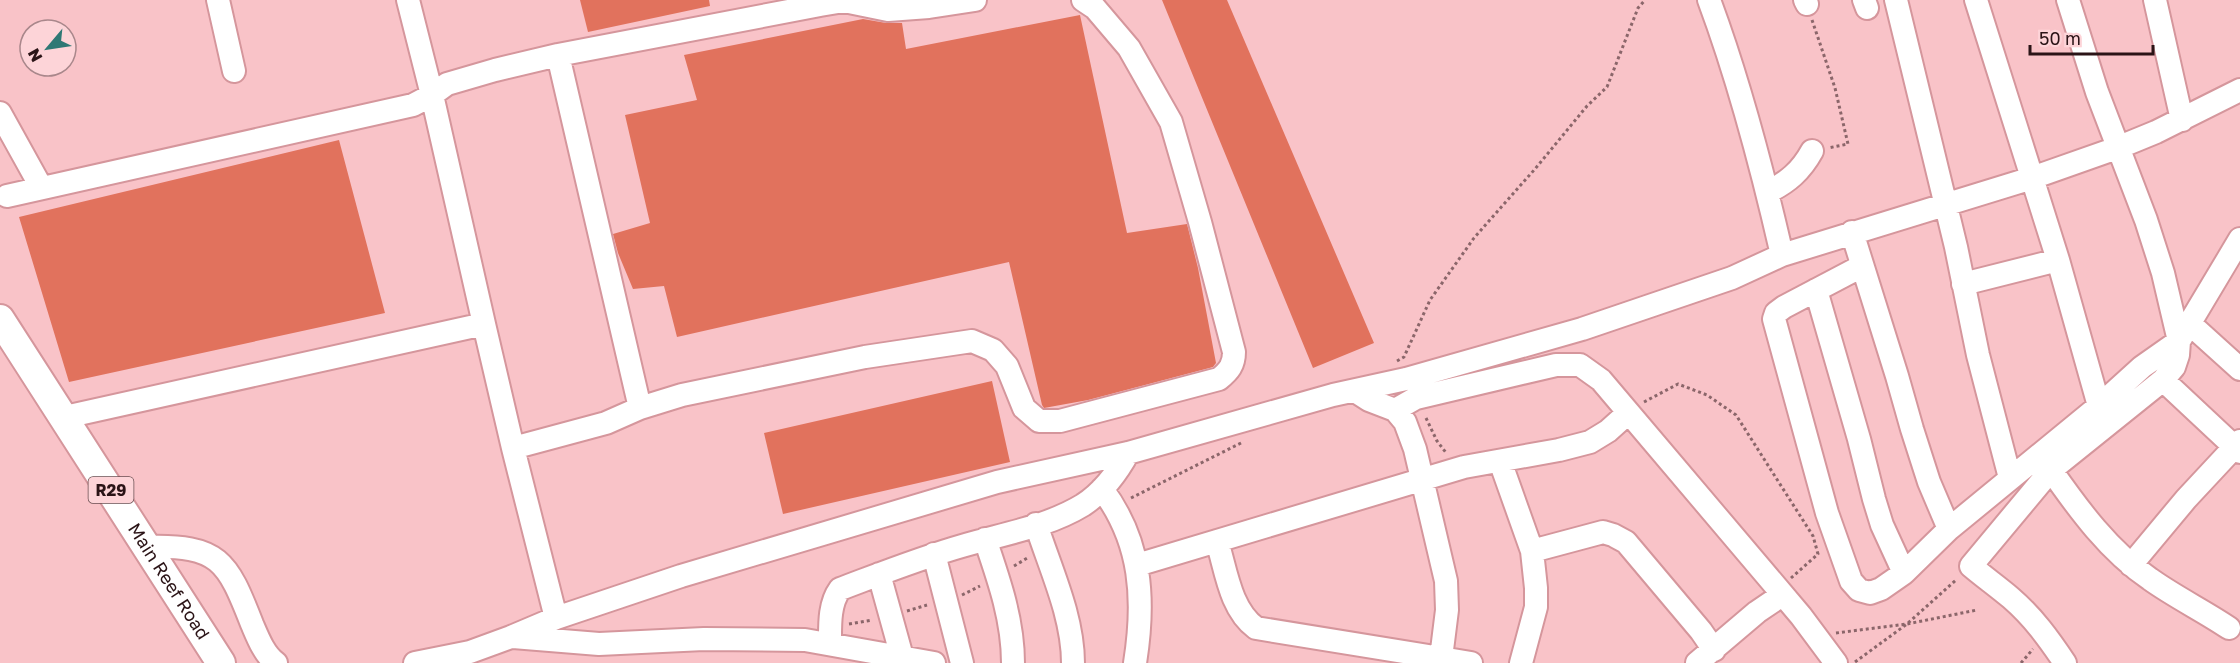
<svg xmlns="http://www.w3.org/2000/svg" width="2240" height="663" viewBox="0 0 2240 663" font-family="'Golos Text',sans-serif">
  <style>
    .building { fill: #e1725d }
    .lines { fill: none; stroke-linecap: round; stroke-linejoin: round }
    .minor-casing { stroke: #d5969c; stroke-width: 26 }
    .major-casing { stroke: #d5969c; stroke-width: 32 }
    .path { stroke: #8b666a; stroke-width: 3; stroke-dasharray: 3 3; stroke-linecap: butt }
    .minor { stroke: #fff; stroke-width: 22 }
    .major { stroke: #fff; stroke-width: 28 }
    .labels { text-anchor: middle; stroke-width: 4.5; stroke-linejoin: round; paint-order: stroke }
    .shield { fill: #fdd4d8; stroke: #6a4e51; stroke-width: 1.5 }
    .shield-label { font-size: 16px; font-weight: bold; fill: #2b1417 }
    .street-label { font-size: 18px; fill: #2b1417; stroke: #fdd4d8 }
  </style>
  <rect width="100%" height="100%" fill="#f9c3c8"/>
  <path class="building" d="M580 0H709L710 6 588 32Z
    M1162 0H1227L1374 343 1313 368Z
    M1080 15 1127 233 1187 224 1198 268 1216 363 1213 367 1088 400 1044 408 1042 405 1009 262 677 337 664 286 633 289 618 253 613 234 650 223 625 115 697 100 684 55 863 19 886 23H902L906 49Z
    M339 140 385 313 69 382 19 217Z
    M992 381 1010 462 783 514 764 433Z"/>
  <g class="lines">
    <g class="minor-casing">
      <path id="minor" d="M218 0 234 71
        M408 0 432 95 447 84 495 70 558 55 820 5 844 1 888 10 929 7 975 0
        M1709 0C1740 83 1762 168 1782 255
        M1805 0 1807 4
        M1864 0 1867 8
        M1896 0 1956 247 1978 355 2010 478
        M1976 0 2058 260 2099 406
        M2155 0 2182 120
        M558 55 640 408
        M0 113 41 187
        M1768 192C1788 182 1801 171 1812 151
        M7 196 413 105 432 95 484 324 65 417
        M1852 232 1897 376 1912 429 1929 482 1949 529
        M1862 266 1784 307 1776 313 1774 319 1827 513 1851 581 1859 590 1870 593 1881 589 1904 573 1949 529 2099 406 2142 367 2179 341 2240 239
        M1963 284 2058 260
        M1816 290 1859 439 1874 499 1882 525 1904 573
        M2189 323 2240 369
        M484 324 513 448 606 423 640 408 682 395 865 357 972 341 993 350 1007 366 1024 408 1039 421H1060L1219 379C1229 371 1234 365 1234 352L1200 222 1171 122 1129 48 1095 8 1083 0
        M2163 380 2240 452
        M1395 410 1416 398 1556 365H1580L1601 380 1801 616 1836 663
        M513 448 556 618
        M1500 461 1532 551
        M2051 470C2079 510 2109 551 2150 579 2175 597 2204 611 2229 628
        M1102 489C1142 542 1145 600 1135 663
        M1036 524C1050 568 1073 616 1073 663
        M985 539C999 580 1013 620 1013 663
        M1217 541C1226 570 1230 609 1256 628L1441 658 1447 610 1446 581 1415 449 1405 422 1395 410 1369 400 1355 391
        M147 547C219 545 227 560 252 624 258 638 264 654 276 663
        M934 554 962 663
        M1137 565 1464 467 1559 450 1590 442 1608 431 1628 413
        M2131 565 2186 499 2240 441
        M879 574 902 657
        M513 637 599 644 704 639 805 640 934 663
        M830 644C830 625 829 604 840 589 880 574 920 558 962 546 1002 534 1047 527 1083 505 1103 492 1117 473 1128 453
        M415 663 470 652 511 637 556 618 681 576 997 482 1128 453 1333 395 1406 379 1582 329 1732 278 1782 255 2032 178 2117 148 2156 132 2240 90
        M1440 663 1441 658 1471 663
        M1521 663 1536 607V588L1532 551 1603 532 1613 535 1626 542 1701 631 1714 650
        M1697 663 1757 612 1782 595
        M2065 663C2049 639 2033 617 2011 598 1998 587 1984 577 1971 566L2051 470 2163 380 2174 367 2178 355 2179 341 2163 273 2146 220 2097 92 2068 0"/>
    </g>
    <g class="major-casing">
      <g id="major">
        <path id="s1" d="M0 319 221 663"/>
      </g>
    </g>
    <path class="path" d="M1812 20 1835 88 1848 144 1828 148
      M1397 361 1404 357 1430 300 1474 238 1535 169 1587 106 1607 87 1638 8 1645 0
      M1644 402 1678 384 1707 395 1736 415 1813 536 1818 554 1791 578
      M1426 418 1437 441 1447 454
      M1131 498 1243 442
      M1014 566 1029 557
      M962 595 980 586
      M907 611 927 605
      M849 624 872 620
      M1836 633 1907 624 1977 610
      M1855 662 1907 624 1957 579
      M2021 663 2033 649"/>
    <use href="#minor" class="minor"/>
    <use href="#major" class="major"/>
  </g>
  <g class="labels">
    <rect class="shield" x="88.5" y="477" width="45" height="26" rx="4.5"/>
    <g class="shield-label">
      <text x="111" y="496">R29</text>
    </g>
    <g class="street-label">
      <text dy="6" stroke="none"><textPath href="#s1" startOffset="312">Main Reef Road</textPath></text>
    </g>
  </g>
  <g transform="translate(48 48) rotate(241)"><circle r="28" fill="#fdd4d8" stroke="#a9878b" stroke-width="1.5"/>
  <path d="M0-4.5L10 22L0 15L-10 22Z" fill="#2f7875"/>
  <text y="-9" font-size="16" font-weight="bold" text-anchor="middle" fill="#2b1417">N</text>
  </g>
  <path d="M2030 45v9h123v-9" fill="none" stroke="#2b1417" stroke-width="3"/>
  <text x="2039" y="45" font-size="18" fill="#2b1417" stroke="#fdd4d8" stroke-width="4.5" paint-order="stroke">50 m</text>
</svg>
